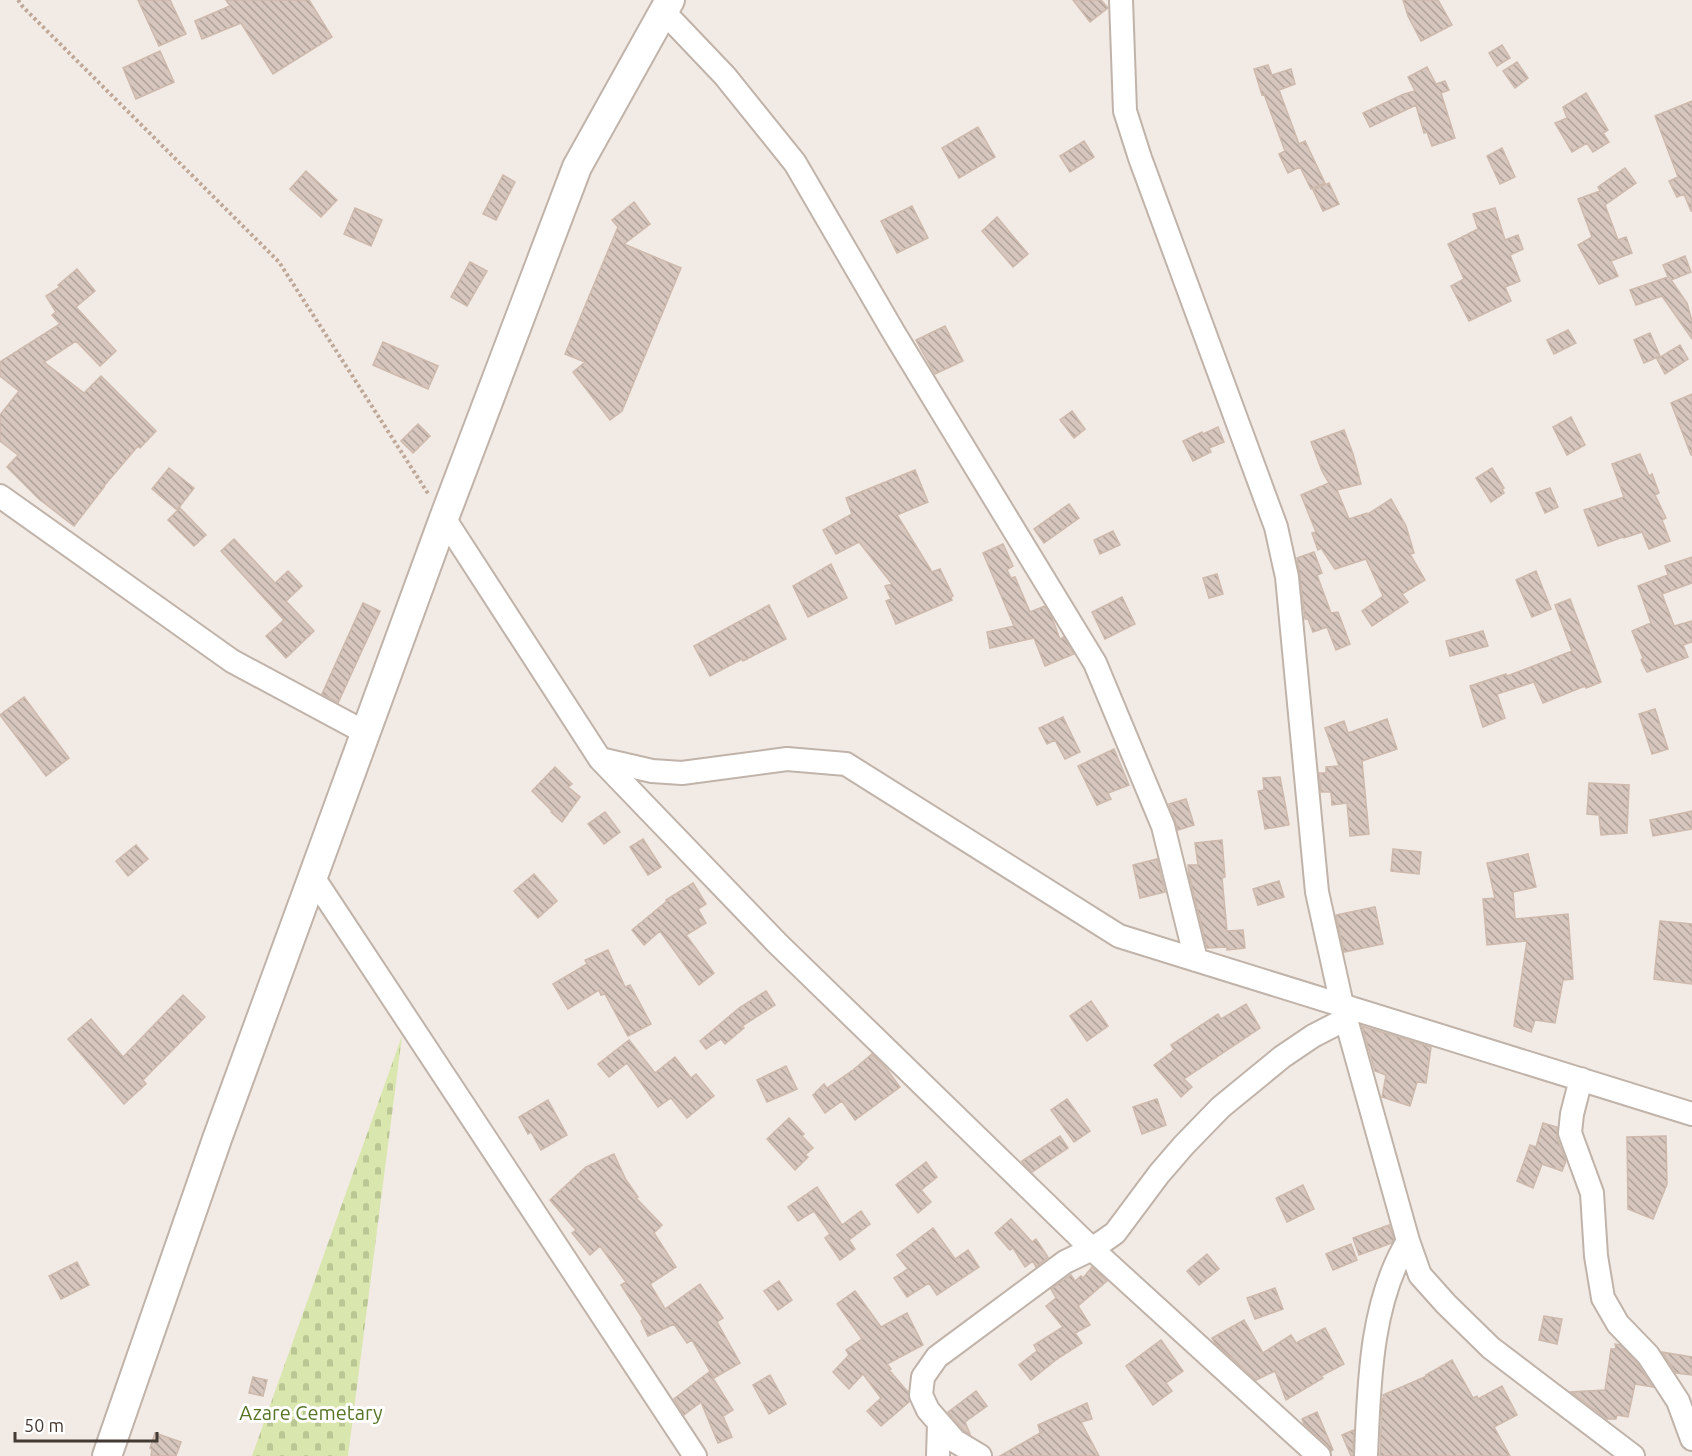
<svg xmlns="http://www.w3.org/2000/svg" width="1692" height="1456" viewBox="0 0 1692 1456" font-family="Ubuntu,sans-serif">
  <style>
    .cemetery { fill: url(#cemetery-stones) }
    .building { fill: url(#building-back-hatch); stroke: #ceb9ad; stroke-width: 1.5 }
    .lines { fill: none; stroke-linecap: round; stroke-linejoin: round }
    .minor-casing { stroke: #c0b3aa; stroke-width: 26 }
    .tertiary-casing { stroke: #c0b3aa; stroke-width: 32 }
    .path { stroke: #bea899; stroke-width: 4; stroke-dasharray: 3 3; stroke-linecap: butt }
    .minor { stroke: #fff; stroke-width: 22 }
    .tertiary { stroke: #fff; stroke-width: 28 }
    .labels { text-anchor: middle; stroke-width: 6; stroke-linejoin: round; paint-order: stroke }
    .park-label { font-size: 20px; fill: #577429; stroke: #fff }
  </style>
  <defs>
    <pattern id="cemetery-stones" width="16" height="16" patternUnits="userSpaceOnUse" patternTransform="scale(1.5)"><rect width="16" height="16" fill="#d9e6ad"/><path d="M2 7V4a2 2 0 0 1 4 0v3zM10 15v-3a2 2 0 0 1 4 0v3z" fill="#bbc695"/></pattern>
    <pattern id="building-back-hatch" width="6" height="6" patternUnits="userSpaceOnUse" patternTransform="scale(1.5)"><rect width="6" height="6" fill="#d6c6bd"/><path d="M-1 5l2 2M0 0l6 6M5-1l2 2" fill="none" stroke="#afa29a"/></pattern>
  </defs>
  <rect width="100%" height="100%" fill="#f2eae4"/>
  <path class="cemetery" d="M402 1036 348 1456H252Z"/>
  <path class="building" d="M138 0H170L186 34 159 46Z
    M226 0H309L332 37 273 74 241 23 202 39 195 21 230 6Z
    M1073 0H1101L1108 8 1090 22Z
    M1403 0H1438L1452 25 1421 41 1408 16Z
    M1502 45 1510 58 1497 66 1489 53Z
    M160 51 174 82 136 99 123 68Z
    M1517 62 1528 78 1515 88 1503 71Z
    M1268 65 1272 75 1291 69 1295 84 1279 90 1299 144 1305 141 1325 183 1311 189 1300 167 1288 173 1279 154 1285 151 1264 94 1262 95 1254 69Z
    M1427 67 1436 84 1445 81 1449 90 1441 93 1455 138 1432 146 1427 132 1424 133 1416 105 1370 127 1363 113 1404 94 1415 91 1408 77Z
    M1586 93 1608 130 1603 133 1609 142 1593 152 1587 143 1572 152 1555 123 1567 118 1563 107Z
    M1692 101V211H1691L1684 194 1677 197 1669 181 1678 177 1655 116Z
    M978 127 995 157 959 178 942 148Z
    M1084 141 1094 157 1070 172 1060 156Z
    M1502 148 1515 177 1500 184 1487 156Z
    M1625 168 1636 183 1605 205 1618 240 1626 237 1632 253 1611 261 1618 276 1599 284 1578 245 1592 237 1578 199 1600 191 1598 187Z
    M306 171 337 200 321 217 290 189Z
    M503 175 515 182 496 220 483 214Z
    M1329 183 1339 204 1323 211 1313 190Z
    M634 202 650 224 624 244 681 268 622 411 610 420 573 372 585 362 565 354 618 227 612 220Z
    M912 206 928 238 897 253 881 221Z
    M355 208 382 220 371 246 344 234Z
    M1495 208 1505 240 1518 235 1523 249 1510 255 1520 281 1505 287 1511 301 1469 321 1451 286 1464 279 1448 244 1478 229 1473 214Z
    M997 217 1028 254 1013 267 982 231Z
    M1685 256 1691 272 1671 280 1687 303 1692 321V339L1662 296 1636 305 1630 290 1668 277 1663 265Z
    M470 262 487 271 467 306 451 297Z
    M77 269 95 291 76 307 116 351 100 366 76 341 44 362 84 393 101 376 156 431 140 448 138 446 103 487H104L74 526 39 499 7 467 18 455 0 441V415L19 391 0 376V362L60 324 52 315 56 312 46 296 60 287 58 285Z
    M945 326 963 361 935 374 916 340Z
    M1568 330 1576 343 1554 354 1547 340Z
    M1650 333 1660 356 1644 363 1634 340Z
    M383 342 438 366 428 389 373 365Z
    M1680 345 1688 359 1665 374 1657 359Z
    M1692 394V455H1691L1671 403Z
    M1072 411 1085 429 1074 438 1060 420Z
    M1571 417 1585 445 1567 455 1553 427Z
    M418 424 430 436 413 453 401 441Z
    M1218 427 1224 442 1209 448 1211 452 1193 461 1183 441 1202 432 1203 434Z
    M1344 430 1353 454 1361 484 1337 490 1349 519 1367 513 1368 514 1391 499 1406 526 1414 553 1410 554 1425 580 1402 594 1408 602 1372 626 1362 611 1383 596 1366 559 1335 569 1321 548 1318 550 1312 533 1316 532 1301 495 1329 483 1322 471 1311 442Z
    M1640 454 1649 476 1652 474 1659 493 1655 495 1666 518 1662 520 1670 541 1649 549 1642 532 1624 538 1623 537 1598 546 1584 510 1624 497 1612 464Z
    M169 468 194 488 177 510 152 489Z
    M1492 468 1504 488 1502 489 1504 493 1491 502 1476 478Z
    M915 470 928 502 897 515 932 572 940 569 953 596 951 597 952 600 896 624 886 601 891 599 885 586 892 584 859 542 836 554 823 530 852 514 846 498Z
    M1550 488 1558 507 1545 513 1536 493Z
    M1069 504 1079 518 1044 543 1034 529Z
    M180 508 206 535 194 546 168 520Z
    M1113 531 1120 545 1100 554 1094 540Z
    M234 539 275 583 288 571 302 586 286 601 314 631 286 658 266 636 284 620 221 551Z
    M1003 544 1013 566 1007 570 1011 578 1015 577 1030 612 1045 606 1052 618 1060 639 1064 637 1074 654 1045 666 1034 638 990 648 987 632 1014 626 983 553Z
    M1314 552 1322 573 1317 575 1331 613 1338 612 1350 644 1336 650 1327 627 1313 632 1308 619H1305L1300 576 1297 558Z
    M1692 557V583L1662 594 1674 626 1692 621V642L1683 645 1688 657 1647 672 1641 660 1643 658 1632 631 1651 623 1638 586 1668 575 1665 566Z
    M831 564 847 598 808 617 793 586Z
    M1536 571 1551 609 1532 617 1516 580Z
    M1217 574 1223 594 1209 598 1203 578Z
    M1122 597 1135 624 1105 639 1092 612Z
    M1570 599 1601 682 1586 688 1585 686 1543 703 1534 682 1497 694 1505 718 1483 727 1470 686 1506 674 1507 676 1572 651 1555 605Z
    M363 603 380 611 338 703 322 694Z
    M769 605 786 639 743 661 742 659 710 676 694 646Z
    M1483 631 1488 646 1450 656 1446 641Z
    M24 697 69 758 46 776 0 715Z
    M1655 709 1668 749 1652 754 1639 714Z
    M1063 717 1080 752 1065 759 1055 740 1047 744 1039 728Z
    M1387 719 1397 749 1362 761 1369 834 1350 836 1347 803 1332 805 1331 792H1321L1319 773H1326V767L1339 766 1325 728 1344 721 1348 733Z
    M1114 749 1129 785 1108 793 1111 799 1097 805 1078 766Z
    M555 767 572 784 568 787 580 797 562 822 551 812 552 811 532 791Z
    M1280 777 1289 825 1265 829 1258 791 1264 790 1263 778Z
    M1589 783 1629 785 1627 833 1601 835 1599 815 1587 814Z
    M1186 799 1194 825 1178 830 1169 804Z
    M1692 811V829L1653 836 1650 820Z
    M605 812 620 832 604 844 588 824Z
    M643 839 661 867 648 875 630 847Z
    M1222 840 1225 877 1222 878 1227 931 1243 930 1245 948 1227 950V947L1207 948 1189 875 1188 865H1198L1195 843Z
    M136 845 148 859 128 876 116 861Z
    M1393 849 1421 852 1419 874 1391 871Z
    M1528 854 1536 887 1513 892 1515 919 1568 914 1573 979 1563 980 1555 1023 1535 1020 1531 1032 1514 1026 1527 941 1487 945 1483 899 1495 898 1487 863Z
    M1157 859 1165 892 1140 898 1133 865Z
    M534 874 557 901 538 918 514 891Z
    M1279 881 1284 897 1258 905 1253 889Z
    M693 883 706 904 698 909 706 923 686 935 714 973 699 985 660 931 644 945 632 930 667 901 666 900Z
    M1375 907 1383 944 1344 952 1336 915Z
    M1660 921 1692 924V984L1654 979Z
    M608 950 625 987 630 985 651 1024 628 1036 605 994 601 995 599 990 568 1009 553 984 587 964 585 960Z
    M766 991 775 1005 742 1026 744 1028 725 1044 721 1039 706 1049 700 1041 739 1008Z
    M183 995 205 1017 143 1080 146 1084 124 1104 68 1039 91 1019 123 1057Z
    M1091 1001 1108 1026 1087 1041 1070 1016Z
    M1246 1004 1260 1028 1184 1079 1192 1087 1181 1097 1154 1065 1174 1050 1171 1045 1218 1014 1221 1019Z
    M1362 1026 1431 1047 1426 1083 1417 1082 1410 1106 1382 1097 1386 1075 1375 1071Z
    M629 1040 655 1073 675 1057 691 1078 696 1074 714 1096 687 1118 671 1098 658 1107 627 1063 609 1077 598 1064Z
    M872 1054 886 1068 900 1087 855 1120 842 1101 825 1113 813 1095 824 1084 827 1088 853 1070Z
    M786 1066 797 1089 767 1102 757 1080Z
    M1067 1099 1090 1131 1074 1142 1051 1110Z
    M1157 1099 1166 1125 1142 1134 1133 1107Z
    M548 1100 567 1135 541 1150 531 1132 528 1134 519 1117Z
    M789 1118 804 1134 802 1136 813 1148 805 1155 808 1157 795 1170 767 1139Z
    M1543 1123 1557 1127V1138L1566 1161 1562 1171 1542 1164 1533 1188 1517 1181 1530 1145 1536 1147Z
    M1060 1136 1068 1148 1032 1172 1024 1164 1022 1161Z
    M1666 1136 1667 1184 1653 1219 1628 1209 1627 1137Z
    M614 1154 626 1180 638 1197 636 1198 662 1225 654 1233 676 1267 650 1284 665 1309 700 1284 723 1318 717 1322 740 1363 714 1378 692 1340 687 1343 674 1324 648 1336 641 1321 643 1319 621 1285 626 1282 600 1246 590 1255 572 1233 576 1230 550 1200 586 1167Z
    M926 1162 937 1177 921 1190 931 1202 918 1213 896 1185Z
    M1303 1185 1314 1209 1287 1222 1276 1198Z
    M817 1187 842 1225 861 1211 870 1224 849 1240 855 1249 840 1260 825 1238 830 1234 814 1211 798 1221 788 1207Z
    M1011 1219 1032 1242 1036 1239 1048 1257 1036 1267 1033 1261 1025 1267 1013 1248 1010 1250 995 1233Z
    M1389 1225 1394 1239 1392 1243 1359 1255 1353 1238Z
    M933 1228 955 1259 968 1250 979 1267 937 1295 929 1283 907 1297 894 1278 908 1269 897 1255Z
    M1351 1244 1357 1260 1333 1270 1326 1254Z
    M1207 1254 1219 1269 1199 1285 1187 1271Z
    M77 1262 89 1285 61 1299 49 1276Z
    M1092 1267 1107 1281 1078 1306 1090 1325 1075 1333 1082 1343 1057 1359 1031 1380 1019 1365 1037 1351 1034 1345 1063 1327 1046 1306 1056 1298 1051 1289 1071 1275 1075 1281 1081 1276 1083 1278Z
    M779 1281 792 1300 778 1310 764 1291Z
    M1275 1288 1283 1309 1255 1319 1247 1298Z
    M855 1291 881 1327 907 1313 923 1345 887 1364 891 1369 889 1370 908 1392 909 1402 881 1426 867 1411 881 1398 863 1374 849 1389 833 1372 849 1355 846 1350 862 1339 837 1304Z
    M1544 1316 1562 1319 1557 1344 1539 1340Z
    M1244 1320 1263 1353 1291 1335 1296 1343 1325 1328 1344 1364 1321 1376 1323 1378 1286 1400 1275 1371 1256 1380 1215 1343 1212 1338Z
    M1161 1340 1183 1371 1166 1383 1172 1391 1153 1405 1126 1366Z
    M1615 1344 1620 1345 1637 1363 1653 1387 1635 1384 1628 1417 1617 1415 1616 1419H1607L1571 1392 1605 1390 1611 1349H1616Z
    M1662 1352 1692 1357V1375L1676 1373Z
    M1452 1360 1473 1398 1477 1396 1478 1399 1502 1386 1517 1415 1494 1427 1510 1456H1380L1382 1399 1384 1398 1383 1395 1427 1376 1426 1375Z
    M709 1372 733 1410 723 1416 732 1437 718 1443 701 1402 684 1415 674 1399Z
    M770 1375 786 1404 769 1414 753 1385Z
    M253 1377 267 1380 263 1396 249 1393Z
    M976 1391 987 1406 965 1422 970 1434 964 1431 948 1412Z
    M1087 1403 1092 1419 1081 1422 1099 1456H1000L1042 1432H1040L1038 1425Z
    M1317 1412 1333 1450 1331 1451 1328 1446 1304 1424 1302 1419Z
    M1354 1430 1353 1456H1351L1342 1435Z
    M155 1433 181 1442 176 1456H151L152 1449 150 1448Z"/>
  <g class="lines">
    <g class="minor-casing">
      <path id="minor" d="M1121 0 1125 111 1140 158 1276 527 1287 577 1317 892 1342 1005 1408 1241 1420 1275 1446 1304 1491 1348 1633 1456
        M664 12 725 76 795 163 894 333 1095 663 1163 826 1196 960
        M0 496 232 661 366 733
        M444 518 600 759 777 943 1092 1249 1319 1456
        M600 759 652 771 682 773 787 759 846 764 1119 936 1692 1114
        M313 877 695 1456
        M1581 1079 1572 1114 1570 1133 1592 1193 1596 1256 1603 1298 1618 1324 1648 1355 1678 1401 1692 1439
        M938 1456 939 1424
        M980 1456 955 1441 928 1410 921 1395 923 1377 937 1357 1065 1262 1092 1249 1115 1233 1159 1174 1184 1145 1221 1107 1282 1057 1313 1036 1346 1019
        M1366 1456C1369 1386 1370 1303 1408 1241"/>
    </g>
    <g class="tertiary-casing">
      <path id="tertiary" d="M107 1456 217 1139 444 518 577 167 670 0"/>
    </g>
    <path class="path" d="M18 0 23 7 279 262 429 495"/>
    <use href="#minor" class="minor"/>
    <use href="#tertiary" class="tertiary"/>
  </g>
  <g class="labels">
    <g class="park-label">
      <text x="311" y="1420">Azare Cemetary</text>
    </g>
  </g>
  <path d="M15 1432v9h142v-9" fill="none" stroke="#443a34" stroke-width="3"/>
  <text x="24" y="1432" font-size="18" fill="#443a34" stroke="#ffffff" stroke-width="4.5" paint-order="stroke">50 m</text>
</svg>
